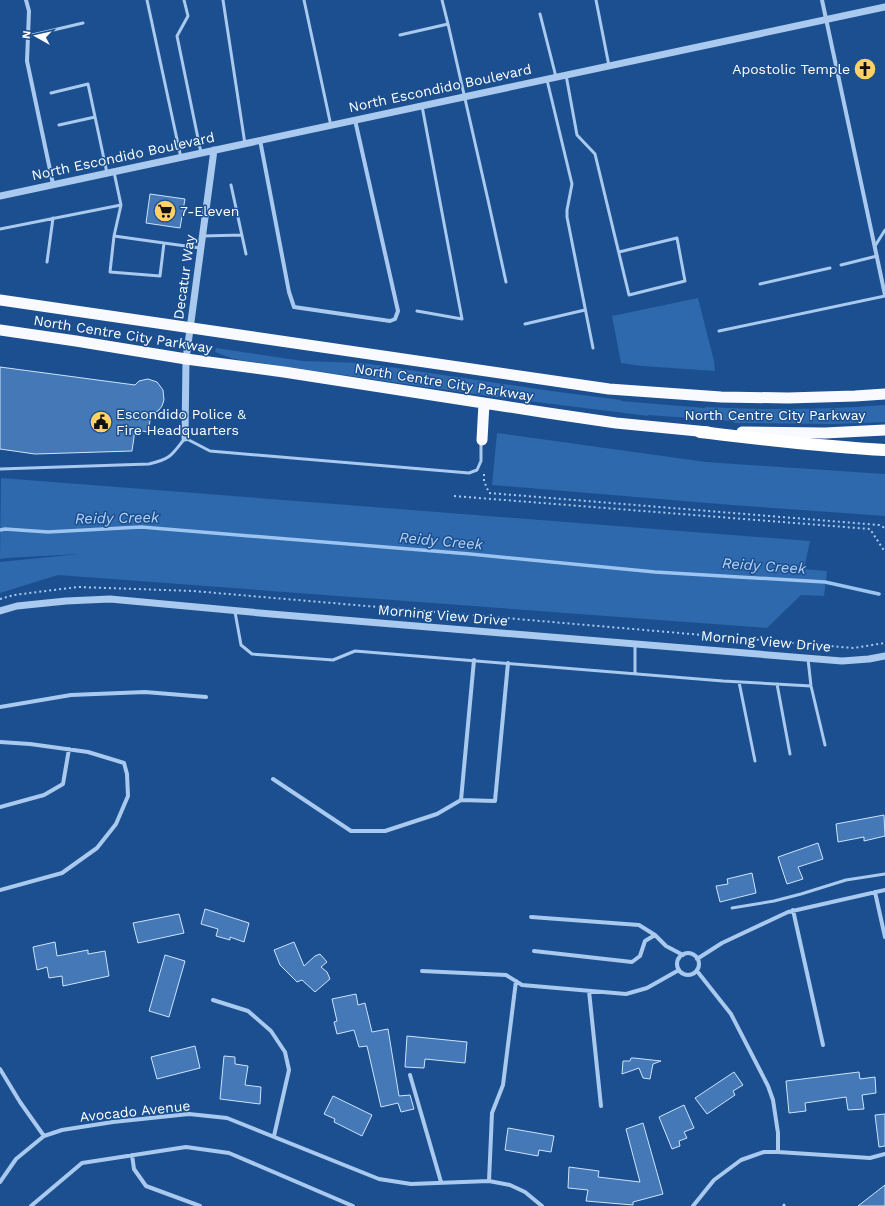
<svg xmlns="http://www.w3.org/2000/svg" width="885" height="1206" viewBox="0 0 885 1206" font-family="'Work Sans',sans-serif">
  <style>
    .green { fill: #2e69ad }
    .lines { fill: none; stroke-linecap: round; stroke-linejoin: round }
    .stream { stroke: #9cc4f0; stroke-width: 3.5 }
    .building { fill: #4478b7; stroke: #cfe3fa }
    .path { stroke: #a9c9ee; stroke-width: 2; stroke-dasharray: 2 3; stroke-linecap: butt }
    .service { stroke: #a9c9ee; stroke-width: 3 }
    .minor { stroke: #a9c9ee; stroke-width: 4 }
    .tertiary { stroke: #a9c9ee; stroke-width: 7 }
    .trunk { stroke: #f8faff; stroke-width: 11 }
    .motorway { stroke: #fff; stroke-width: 12 }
    .labels { text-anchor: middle; stroke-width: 3; stroke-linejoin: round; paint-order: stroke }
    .poi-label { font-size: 14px; fill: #fff; stroke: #1b4f8f; text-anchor: start }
    .street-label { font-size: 14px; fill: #fff; stroke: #1b4f8f }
    .water-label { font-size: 15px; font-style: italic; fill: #b5d3f5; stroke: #1b4f8f }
  </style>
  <rect width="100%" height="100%" fill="#1b4f8f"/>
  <path class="green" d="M698 298 714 361 715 371 642 366 621 363 612 316Z
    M216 348 303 361 363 363 551 391 621 400V401L705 408V407C765 410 826 410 885 405V422L833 424 735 423 732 421 648 415V416L488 396 240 360 231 358 215 352Z
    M497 433 706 462 885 474V516L731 505 492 485Z
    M1 478 810 541 804 569 827 571 824 596 801 595 767 628 58 575 0 593V562L79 554 7 558 0 559Z"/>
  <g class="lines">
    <path class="stream" d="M0 530 5 529 48 532 141 527 470 554 655 572 825 582 879 594"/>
  </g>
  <path class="building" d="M150 194 185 199 180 228 146 223Z
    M0 367 135 385 139 381 148 379 157 382 163 390 164 400 162 406 159 410 151 415 148 432 135 430 132 451 35 454 0 449Z
    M884 815 885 836 864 841V837L838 842 836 824Z
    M818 843 823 859 798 867 803 879 787 884 778 857Z
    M752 873 756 893 720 902 716 886 728 884 727 879Z
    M205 909 249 923 244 942 230 937V940L216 936 218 929 201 924Z
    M179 914 184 933 138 943 133 923Z
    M55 942 57 956 88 950V954L105 951 109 976 63 986 62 976 49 978 47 967 37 970 33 947Z
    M294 942 304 966 315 956 320 954 327 962 321 967 327 972 330 979 315 992 302 980 297 982 280 965 274 950Z
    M165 955 185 961 169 1017 149 1011Z
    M356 994 358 1005 365 1003 372 1032 388 1029 399 1096 410 1095 414 1109 401 1112 398 1103 381 1107 367 1046 359 1047 354 1030 337 1034 334 1022 337 1021 332 999Z
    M407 1036 467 1042 465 1063 425 1059 424 1068 405 1067Z
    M195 1046 200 1068 157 1079 151 1057Z
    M224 1056 235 1057V1064L248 1066 245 1085 261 1087 260 1104 220 1099Z
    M631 1058H634L661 1061 653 1064 650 1079 643 1078 639 1068 622 1074 623 1061H630Z
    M734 1072 743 1085 733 1091 735 1095 707 1114 695 1098Z
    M859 1072 860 1079 875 1077 876 1093 862 1095 864 1109 848 1110 846 1097 805 1103 806 1111 789 1113 786 1081Z
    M333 1096 372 1115 362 1136 334 1122 335 1119 324 1114Z
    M684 1105 694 1128 684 1132 687 1138 679 1141 680 1146 672 1149 659 1117Z
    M885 1114V1146L879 1147 875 1115Z
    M643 1123 663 1194 633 1202V1205L586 1201 588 1190 568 1188 569 1167 599 1171 598 1177 640 1182 626 1129Z
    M508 1128 554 1136 551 1152 539 1150 538 1156 505 1150Z
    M885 1185V1206H858Z"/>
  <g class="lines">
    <path class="path" d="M484 474V481L489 493 879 525 885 528
      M454 496 870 529 885 552
      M0 599 14 595 78 587 193 591 853 648 885 643"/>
    <path class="service" d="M147 0 181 158
      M184 0 188 16 177 36 201 153
      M223 0 245 144
      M304 0 331 126
      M442 0 448 24
      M596 0 609 66
      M540 14 556 77
      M400 35 448 24 488 200 506 282
      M28 36 83 23
      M566 75 577 135 595 154 629 295 685 281 677 238 619 252
      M547 80 572 184 567 210V217L593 348
      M51 93 88 84 107 173
      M59 125 95 117
      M231 185 246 254
      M0 229 121 205 114 172
      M114 236 164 243 160 276 110 272 114 236 121 205
      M202 236 242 235
      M164 243 200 248
      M875 246 885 230
      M47 262 53 218
      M841 265 877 256
      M760 284 830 268
      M417 311 462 319 422 106
      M525 324 585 310
      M719 331 885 296
      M0 469 149 464C171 459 172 455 185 438L210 451 469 473 477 470 481 461V442
      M235 612 241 645 252 654 333 660 355 651 723 681 811 686
      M808 659 811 686 825 745
      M635 674V644
      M739 682 755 761
      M777 684 790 754
      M732 908 774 901 801 894 846 880 885 874
      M784 1205V1206"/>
    <path class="minor" d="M26 0 29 11 27 61 53 184
      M822 0 885 295
      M260 140 289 292 294 307 390 321 395 319 398 311 355 120
      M0 707 71 695 145 692 206 697
      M0 742 30 744 88 752 124 763 127 774 128 796 116 824 97 848 62 873 0 890
      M273 779 351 831H385L437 814 461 800 495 801 508 663
      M461 800 474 660
      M0 807 44 795 63 784 69 749
      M875 892 885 937
      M793 910 823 1045
      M531 917 639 925 655 935 666 946 683 955
      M534 951 632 962 640 956 645 941 655 935
      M677 964a11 11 0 1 1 22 0a11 11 0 1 1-22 0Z
      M697 959 722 943 788 912 885 890
      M422 971 506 975 522 985 626 994 647 988 679 970
      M697 971 731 1014 768 1086 773 1100 778 1133V1152
      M589 991 601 1106
      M213 1000 248 1011 271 1031 285 1052 289 1070 274 1136
      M0 1069 20 1102 44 1136
      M410 1075 441 1182
      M132 1155 134 1169 146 1186 200 1206
      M489 1181 492 1113 503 1085 516 981
      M0 1182 16 1159 44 1136 62 1130 113 1122 189 1114 227 1118 379 1179 411 1184 489 1181 510 1185 525 1192 542 1206
      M31 1206 82 1163 186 1147 229 1153 353 1206
      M693 1206 714 1180 741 1160 764 1152H778L870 1158 885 1154"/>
    <path class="tertiary" d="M0 196 885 7
      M185 438 186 359 214 150
      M0 611 17 606 66 601 110 599 271 614 842 661 869 659 885 656"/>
    <path class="trunk" d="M0 300 609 389 721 397 788 398 855 396 885 394
      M0 330 76 341 186 359 284 372 548 413 616 423 708 432
      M742 432 825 433 885 430
      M482 440 484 403"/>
    <path class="motorway" d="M700 432C761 439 823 447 885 450"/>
  </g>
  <defs>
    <g id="church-disc" transform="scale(1.15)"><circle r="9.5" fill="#ffd166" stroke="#1b4f8f"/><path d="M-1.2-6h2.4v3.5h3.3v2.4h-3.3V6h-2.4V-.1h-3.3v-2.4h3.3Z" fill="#111"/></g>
    <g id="supermarket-disc" transform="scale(1.15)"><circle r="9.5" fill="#ffd166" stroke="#1b4f8f"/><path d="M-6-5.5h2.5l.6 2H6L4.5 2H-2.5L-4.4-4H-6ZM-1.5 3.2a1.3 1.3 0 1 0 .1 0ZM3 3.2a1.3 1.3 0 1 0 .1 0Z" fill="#111"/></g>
    <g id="civic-disc" transform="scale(1.15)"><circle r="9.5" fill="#ffd166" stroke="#1b4f8f"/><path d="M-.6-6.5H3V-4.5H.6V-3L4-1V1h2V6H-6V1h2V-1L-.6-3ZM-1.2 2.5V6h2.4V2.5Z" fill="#111"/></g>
  </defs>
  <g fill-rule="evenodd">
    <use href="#church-disc" x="865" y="69"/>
    <use href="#supermarket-disc" x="165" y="211"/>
    <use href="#civic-disc" x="101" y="422"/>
  </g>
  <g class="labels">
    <g class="poi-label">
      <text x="850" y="74" text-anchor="end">Apostolic Temple</text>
      <text x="180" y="216">7-Eleven</text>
      <text x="116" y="419">Escondido Police &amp;<tspan x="116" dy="16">Fire Headquarters</tspan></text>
    </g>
    <g class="street-label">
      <text transform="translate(440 88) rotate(-12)" y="5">North Escondido Boulevard</text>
      <text transform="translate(123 156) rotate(-12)" y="5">North Escondido Boulevard</text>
      <text transform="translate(184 277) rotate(-82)" y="5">Decatur Way</text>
      <text transform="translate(123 334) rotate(9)" y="5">North Centre City Parkway</text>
      <text transform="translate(444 382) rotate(9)" y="5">North Centre City Parkway</text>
      <text x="775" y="420">North Centre City Parkway</text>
      <text transform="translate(443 615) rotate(5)" y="5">Morning View Drive</text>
      <text transform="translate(766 641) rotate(5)" y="5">Morning View Drive</text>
      <text transform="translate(135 1111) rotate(-6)" y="5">Avocado Avenue</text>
    </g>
    <g class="water-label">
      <text transform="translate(117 518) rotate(-1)" y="5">Reidy Creek</text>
      <text transform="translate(441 541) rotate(5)" y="5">Reidy Creek</text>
      <text transform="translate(764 566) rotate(4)" y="5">Reidy Creek</text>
    </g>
  </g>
  <g transform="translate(36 36) rotate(278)" stroke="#1b4f8f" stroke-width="3" paint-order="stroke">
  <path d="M0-3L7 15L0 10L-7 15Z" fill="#ffffff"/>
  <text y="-6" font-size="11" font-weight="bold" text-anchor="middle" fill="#ffffff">N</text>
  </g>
</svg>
